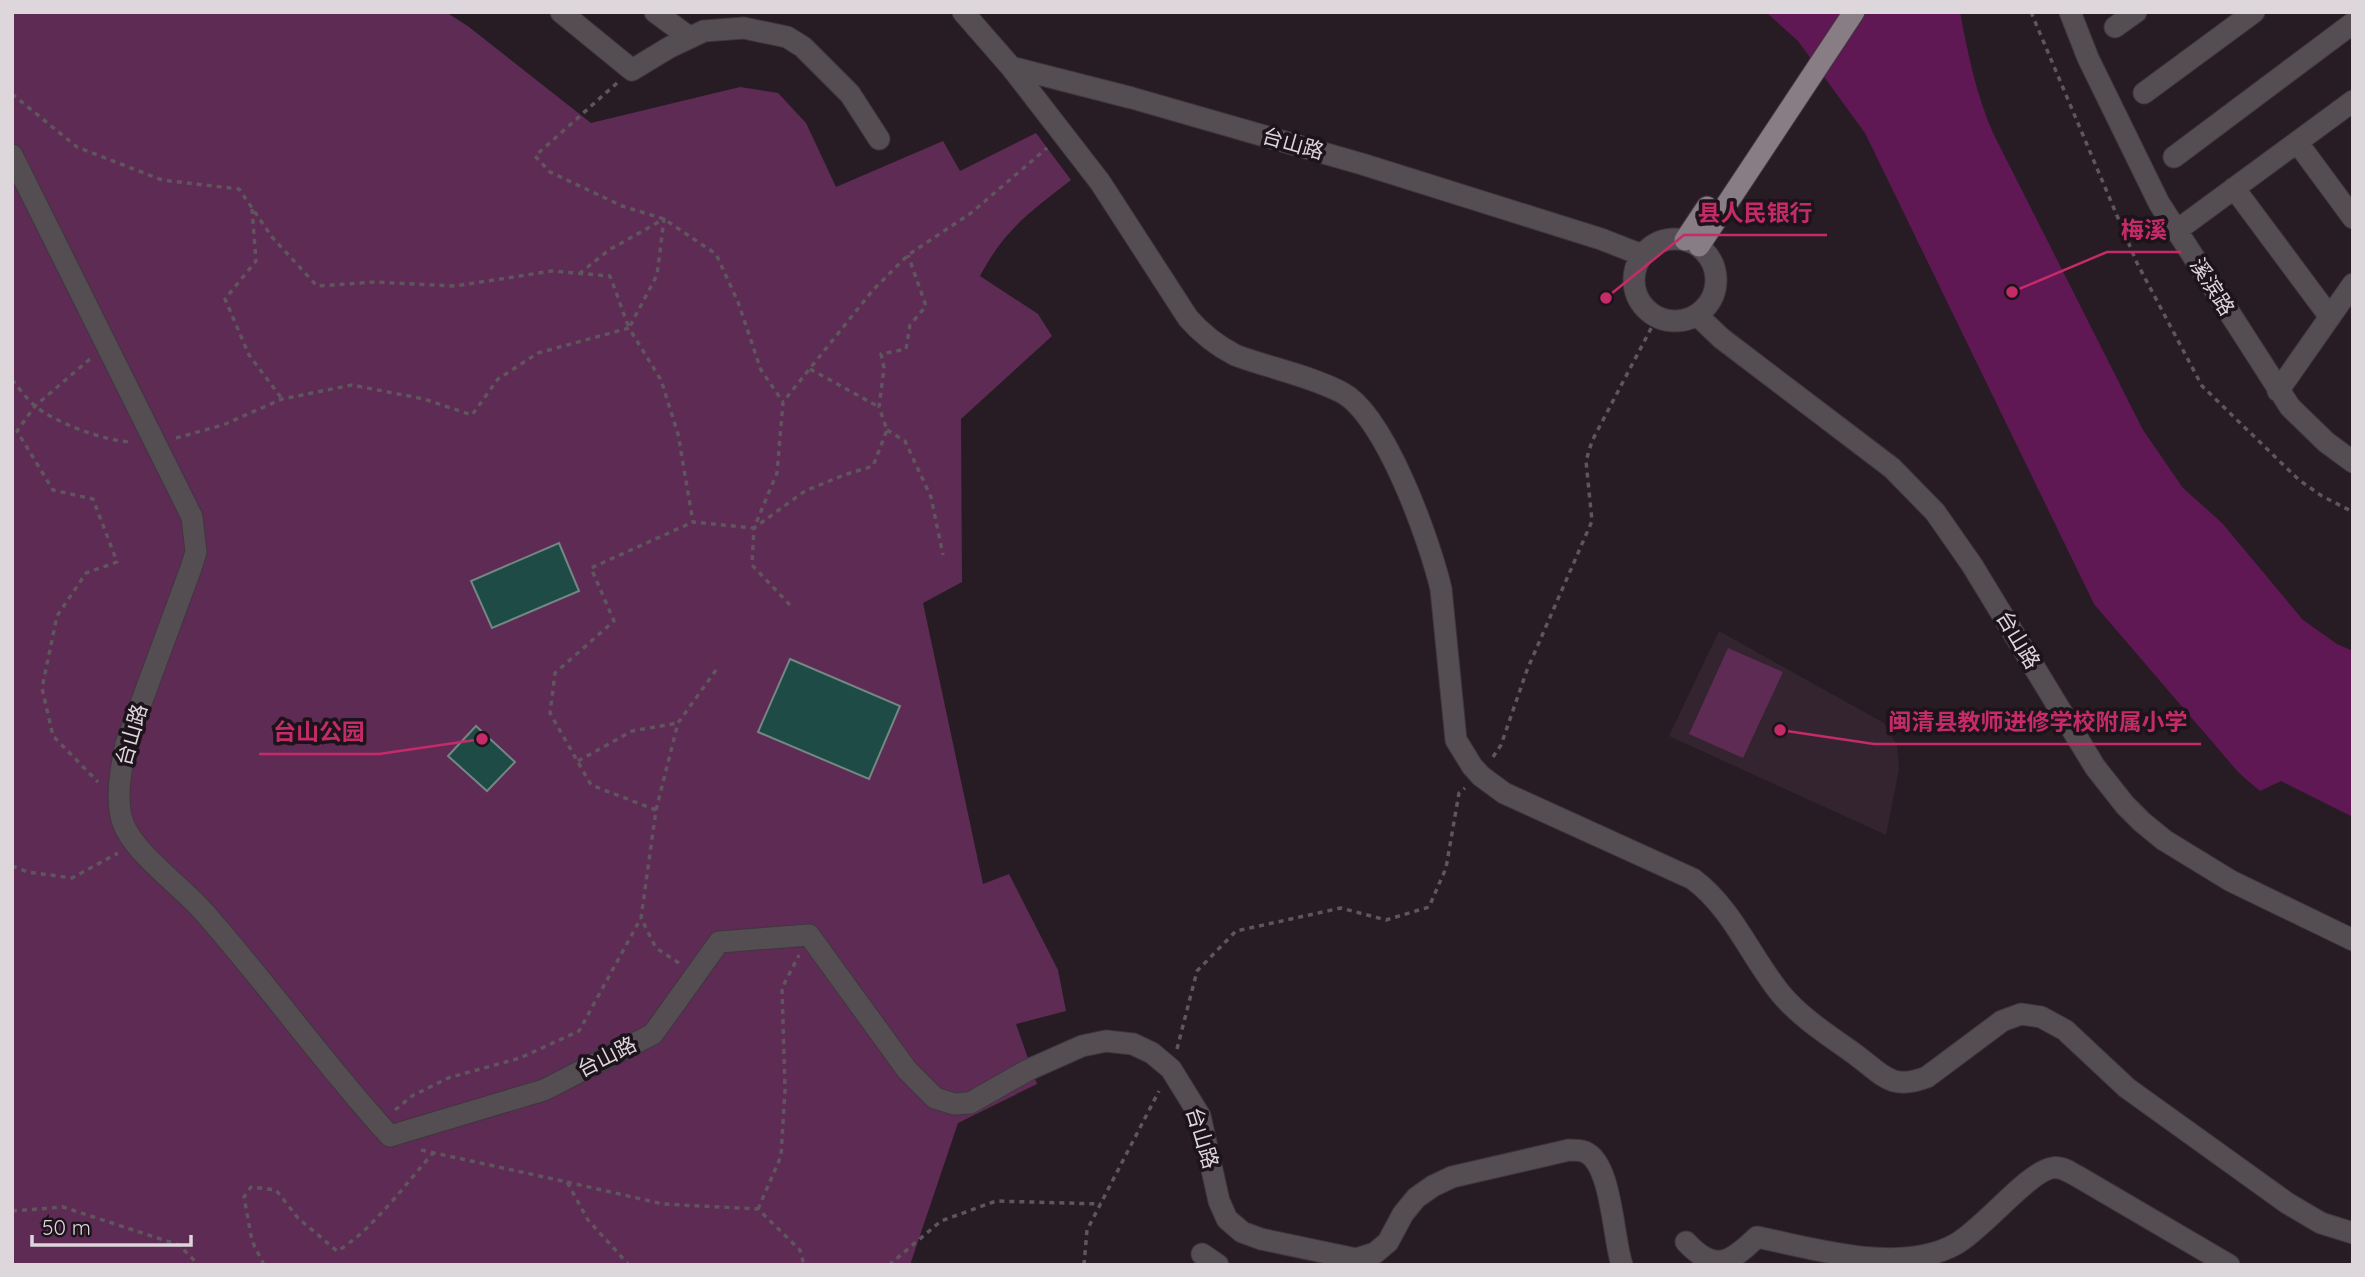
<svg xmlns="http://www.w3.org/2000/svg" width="2365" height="1277" viewBox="0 0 2365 1277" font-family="Quicksand,'Noto Sans SC',sans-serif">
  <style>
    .built { fill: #332430 }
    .green { fill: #5e2b54 }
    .water { fill: #601855 }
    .building { fill: #1e4b45; stroke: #738783; stroke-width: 2 }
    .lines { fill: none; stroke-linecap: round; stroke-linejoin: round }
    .minor-casing { stroke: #40363e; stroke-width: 23 }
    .major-casing { stroke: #40363e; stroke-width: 23 }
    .path { stroke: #5f555c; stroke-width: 3.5; stroke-dasharray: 5 5; stroke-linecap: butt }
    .minor { stroke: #544e53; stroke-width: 21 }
    .major { stroke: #887c85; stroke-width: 21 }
    .labels { text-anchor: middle; stroke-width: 7; stroke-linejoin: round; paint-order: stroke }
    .street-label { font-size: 21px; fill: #ddd6db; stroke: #1d131b }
    .leader { fill: none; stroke: #c52b68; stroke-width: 2.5 }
    .callout-dot { fill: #c52b68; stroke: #1d131b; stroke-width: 2.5 }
    .callout-label { font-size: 23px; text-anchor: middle; font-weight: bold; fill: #c52b68; stroke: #1d131b; stroke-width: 7; stroke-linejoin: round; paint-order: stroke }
  </style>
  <rect width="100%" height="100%" fill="#271c24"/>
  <path class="built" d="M1719 631 1884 723 1897 745 1899 769 1886 835 1669 736Z"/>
  <path class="green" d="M12 12H446L469 27 591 123 740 87 778 93 806 123 836 187 943 141 960 171 1036 133 1071 180C1030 212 1005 229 980 276L1038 314 1052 336 961 419 962 582 923 603 983 884 1009 874 1058 970 1066 1011 1016 1024 1037 1084 958 1123 910 1265H12Z
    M1728 648 1783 672 1743 758 1689 734Z"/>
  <path class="water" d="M1766 12H1960C1968 54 1976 94 1993 133L2143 430 2183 488 2222 523 2303 620 2337 644 2353 651V817L2281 781 2260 791 2239 773 2094 604 1865 133 1798 41Z"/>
  <path class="building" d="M559 543 579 591 492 628 471 581Z
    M790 659 900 706 869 779 758 732Z
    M476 726 515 762 487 791 448 756Z"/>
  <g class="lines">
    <g class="minor-casing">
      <path id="minor" d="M561 12 632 70 670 47 704 31 744 28 787 37 803 47 850 94 879 139
        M655 12 689 37
        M963 12 1011 67 1132 98 1362 164 1601 239 1642 255
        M2070 12 2088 58 2159 203 2290 407 2326 442 2353 462
        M2115 27 2136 12
        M1011 67 1100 182 1188 318C1201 333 1216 345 1235 355 1269 368 1308 375 1341 392 1385 414 1430 542 1441 589L1456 740 1472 766 1481 776 1504 793 1693 879C1733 909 1750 956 1781 994 1802 1019 1830 1036 1856 1055 1883 1075 1891 1091 1927 1077L2002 1021 2021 1014 2041 1017 2065 1030 2127 1088 2287 1203 2321 1223 2353 1233
        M2144 93 2254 12
        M2297 142 2353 218
        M12 155 192 517 196 552 191 568 126 744C121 768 115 800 123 823 134 853 181 886 202 910 267 983 324 1064 390 1136L544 1090 653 1034 719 942 809 935 907 1070 935 1098 954 1104 970 1103 1028 1070 1082 1046 1106 1041 1133 1044 1152 1053 1171 1069 1200 1116 1219 1201 1227 1219 1242 1232 1261 1239 1356 1259 1375 1253 1388 1242 1403 1214 1416 1198 1433 1186 1452 1177 1569 1150C1574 1150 1581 1150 1585 1152 1612 1163 1613 1239 1622 1265
        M2174 157 2353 23
        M2234 188 2330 317
        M2176 231 2353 101
        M1634 280a41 41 0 1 1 82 0a41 41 0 1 1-82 0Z
        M1697 315 1721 338 1892 468 1935 512 1972 565 2095 767 2125 805 2142 822 2164 840 2231 881 2353 940
        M2278 391 2353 284
        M1686 1242C1715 1273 1730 1263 1757 1237 1816 1249 1901 1275 1956 1244 1984 1228 2028 1172 2052 1168 2062 1166 2069 1172 2077 1176L2229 1265
        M1202 1254 1218 1265"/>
    </g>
    <g class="major-casing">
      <path id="major" d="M1685 240 1707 207
        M1699 246 1854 12"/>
    </g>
    <path class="path" d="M2031 12 2137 263 2202 386 2299 480 2322 496 2353 512
      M617 83 535 156 550 172 622 206 664 219 716 254 738 302 761 370 783 402
      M12 94 77 147 162 180 239 189 272 237 317 286 375 282 455 286 552 271 610 276 629 328 657 275 664 219 609 250 580 273
      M252 209 256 261 225 299 249 355 282 399
      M90 359 35 406 17 431 53 490 93 499 117 562 86 573 57 616 42 688 53 736 98 782
      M810 369 879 407
      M12 380C19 388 26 398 34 405 53 422 105 441 130 442
      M887 430 905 441 931 497 943 555
      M176 438 223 425 282 399 352 385 424 399 472 415 498 379 538 353 629 328 661 380 678 434 693 522 754 528 777 473 783 402 873 290 908 255 971 213 1047 148
      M790 605 752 565 754 528 805 491 844 475 873 466 887 430 879 407 884 368 881 354 906 349 910 325 926 306 908 255
      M1493 757 1501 745 1527 670 1592 521 1586 461 1592 441 1657 317
      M578 761 632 731 678 723
      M656 810 591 785 550 713 555 673 614 621 591 568 693 522
      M12 866 28 872 72 878 118 853
      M679 963 656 948 641 918 656 810 678 723 716 670
      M1177 1049 1197 971 1236 931 1341 908 1386 920 1429 907 1446 868 1459 793 1465 788
      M395 1110 412 1096 448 1078 520 1058 579 1031 641 918
      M421 1150 567 1182 588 1220 629 1265
      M567 1182 663 1204 758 1209 800 1250 804 1265
      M758 1209 781 1156 785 1090 782 988 799 955
      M12 1211 63 1207 179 1245 199 1265
      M264 1265 252 1241 244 1197 251 1187 276 1190 298 1218 337 1251C370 1233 408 1181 434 1152
      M889 1265 941 1221 996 1201 1101 1204
      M1084 1265 1087 1230 1159 1091"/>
    <use href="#minor" class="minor"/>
    <use href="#major" class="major"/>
  </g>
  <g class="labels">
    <g class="street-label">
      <text transform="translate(1293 144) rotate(16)" y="7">台山路</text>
      <text transform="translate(2212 287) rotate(58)" y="7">溪滨路</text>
      <text transform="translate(2018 640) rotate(59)" y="7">台山路</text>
      <text transform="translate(132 735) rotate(-74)" y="7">台山路</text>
      <text transform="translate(607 1057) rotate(-27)" y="7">台山路</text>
      <text transform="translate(1202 1138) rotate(73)" y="7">台山路</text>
    </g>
  </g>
  <path class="leader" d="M1606 298L1684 235H1827M2012 292L2107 252H2181M1780 730L1874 744H2201M482 739L379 754H259"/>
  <g class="callout-dot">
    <circle cx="1606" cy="298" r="7"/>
    <circle cx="2012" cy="292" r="7"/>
    <circle cx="1780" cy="730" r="7"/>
    <circle cx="482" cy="739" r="7"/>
  </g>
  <g class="callout-label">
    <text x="1755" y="221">县人民银行</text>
    <text x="2144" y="238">梅溪</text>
    <text x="2038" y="730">闽清县教师进修学校附属小学</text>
    <text x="319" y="740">台山公园</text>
  </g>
  <rect width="2365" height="1277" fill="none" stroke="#ddd6db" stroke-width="28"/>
  <path d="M32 1235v10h159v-10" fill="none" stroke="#ddd6db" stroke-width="3.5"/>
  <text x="42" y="1235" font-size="21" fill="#ddd6db" stroke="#1d131b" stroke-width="5" paint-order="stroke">50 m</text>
</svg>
